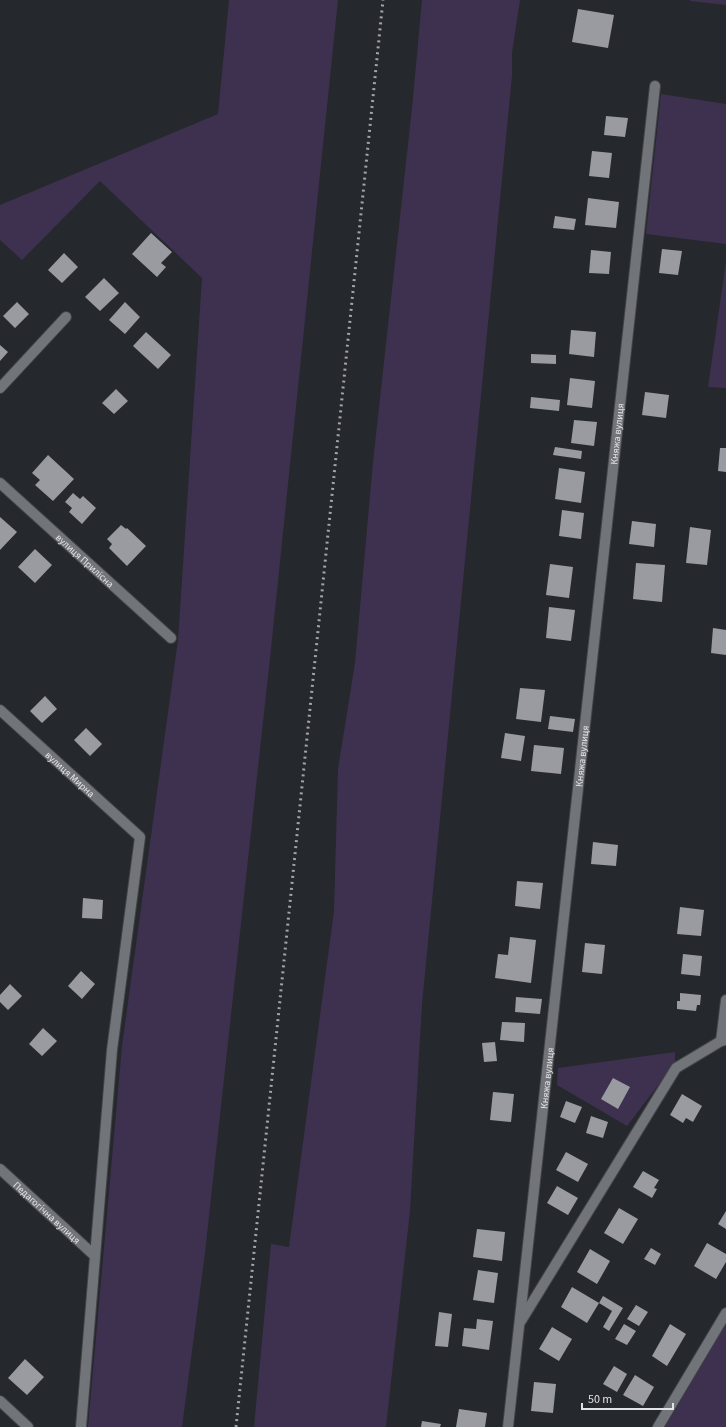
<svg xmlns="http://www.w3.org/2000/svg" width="726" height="1427" viewBox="0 0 726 1427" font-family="'Source Sans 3',sans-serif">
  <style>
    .green { fill: #3e314f }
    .building { fill: #9a9ba1 }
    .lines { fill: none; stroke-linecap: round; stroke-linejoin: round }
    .street-casing { stroke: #414346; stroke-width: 12 }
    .street { stroke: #717479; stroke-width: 10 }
    .rail { stroke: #a3a4a8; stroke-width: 3; stroke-dasharray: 2 4; stroke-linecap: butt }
    .labels { text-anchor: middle; stroke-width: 4; stroke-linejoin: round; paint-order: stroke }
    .street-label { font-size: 10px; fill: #e2e3e6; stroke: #25282c }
  </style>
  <rect width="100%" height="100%" fill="#25282c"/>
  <path class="green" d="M229 0H338L271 649 205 1253 182 1427H88L122 1046 178 640 202 278 100 181 22 260 0 240V205L218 114Z
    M422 0H520L512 53V76L422 1004 410 1211 386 1427H254L271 1244 289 1247 334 911 338 769 355 663 373 462 412 108Z
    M690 0H726V5L690 1Z
    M661 94 726 104V244L646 234Z
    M726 261V388L708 387Z
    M675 1052V1063L627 1126 557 1085 558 1068Z
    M726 1324V1427H665Z"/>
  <path class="building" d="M578 9 614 15 608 48 572 42Z
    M606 116 628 118 625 137 604 135Z
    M592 151 612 153 609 178 589 176Z
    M588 198 619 202 616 228 585 225Z
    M555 216 576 219 574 230 553 228Z
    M151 233 172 252 161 263 166 267 157 277 132 254Z
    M662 249 682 251 678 275 659 273Z
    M591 250 611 252 609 274 589 273Z
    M64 253 78 267 62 283 48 270Z
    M104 278 119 293 100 311 85 297Z
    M17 302 29 314 15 328 3 316Z
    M125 302 140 317 125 334 109 320Z
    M571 330 596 332 594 357 569 354Z
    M146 332 171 355 158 369 133 346Z
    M0 345 8 352 0 361Z
    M531 354 556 355V364L531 363Z
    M570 378 595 381 592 408 567 405Z
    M116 389 128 401 114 414 102 403Z
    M645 392 669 395 666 418 642 415Z
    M531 397 560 400 559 411 530 408Z
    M574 420 597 422 594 446 571 443Z
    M555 447 582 451 581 459 553 455Z
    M720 448H726V472L718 471Z
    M48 455 74 479 53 501 35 485 40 480 32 473Z
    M559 468 585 472 581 503 555 499Z
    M73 493 80 499 83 496 96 508 82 524 69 512 72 508 65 502Z
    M562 510 584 513 581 539 559 536Z
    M0 517 17 532 0 550Z
    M632 521 656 524 654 547 629 544Z
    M121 525 126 529 127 528 146 546 127 566 109 548 112 544 107 539Z
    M690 527 711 530 707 565 686 563Z
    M35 549 52 565 35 583 18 567Z
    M636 563 665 565 662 602 633 599Z
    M550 564 573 567 569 598 546 595Z
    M549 607 575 610 571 641 546 638Z
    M713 628 726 630V655L711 653Z
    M520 688 545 690 541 722 516 719Z
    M45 696 57 709 42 723 30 711Z
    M550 716 575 719 573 732 548 729Z
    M86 728 102 744 90 756 74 740Z
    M505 733 525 736 521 761 501 758Z
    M534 745 564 748 561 774 531 771Z
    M593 842 618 845 616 866 591 864Z
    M517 881 543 883 540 909 515 906Z
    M83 898 103 900 102 919 82 918Z
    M680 907 704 910 701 936 677 934Z
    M510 937 536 940 531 983 495 978 498 954 508 955Z
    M585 943 605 945 602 974 582 972Z
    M683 954 702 956 700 976 681 974Z
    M81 971 95 984 82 999 68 986Z
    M10 984 22 996 8 1010 0 1002V995Z
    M680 993 701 995 700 1005H697L696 1011 677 1009V1001H680Z
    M516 997 542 999 540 1014 515 1012Z
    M502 1022 525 1023 524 1042 500 1040Z
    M43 1028 57 1041 42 1056 29 1044Z
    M495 1042 497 1061 484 1062 482 1043Z
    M613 1078 630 1087 618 1109 601 1099Z
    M493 1092 514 1094 511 1122 490 1120Z
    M682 1094 702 1106 693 1122 686 1118 683 1123 670 1115Z
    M566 1101 582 1107 575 1123 560 1117Z
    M591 1116 608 1122 603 1138 586 1133Z
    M566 1152 588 1164 578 1182 556 1170Z
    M643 1171 659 1180 654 1188 657 1189 652 1198 633 1187Z
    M557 1186 578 1198 568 1215 547 1203Z
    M619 1208 638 1219 623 1244 604 1233Z
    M726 1211V1229L718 1224Z
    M477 1229 505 1232 502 1261 473 1257Z
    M707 1243 726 1254V1262L716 1279 694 1266Z
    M651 1248 661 1254 655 1265 644 1259Z
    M590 1249 610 1261 597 1284 577 1272Z
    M478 1270 498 1273 494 1303 473 1300Z
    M572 1287 599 1303 587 1323 561 1307Z
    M603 1296 623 1308 609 1331 603 1327 612 1311 599 1303Z
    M636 1305 648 1312 639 1326 627 1319Z
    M439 1312 452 1314 448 1347 435 1346Z
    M477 1319 493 1321 489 1350 462 1346 464 1328 476 1329Z
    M624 1324 636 1331 627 1345 615 1339Z
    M670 1324 686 1334 667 1366 652 1356Z
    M552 1327 572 1339 559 1361 539 1349Z
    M25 1359 44 1377 27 1395 8 1378Z
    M614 1366 627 1374 617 1392 603 1384Z
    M635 1375 654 1387 643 1406 623 1395Z
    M534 1382 556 1384 553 1413 531 1411Z
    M459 1409 487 1413 485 1427H456Z
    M422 1421 441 1424 440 1427H421Z"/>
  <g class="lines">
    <g class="street-casing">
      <g id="street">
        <path d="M0 388 66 317"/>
        <path id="s1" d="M0 483 171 638"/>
        <path id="s2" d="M0 710 140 837 112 1050 81 1427"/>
        <path d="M721 1041 726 1000"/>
        <path id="s3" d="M0 1169 95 1256"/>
        <path d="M521 1321 676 1068 721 1041 726 1040"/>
        <path d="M0 1401 28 1427"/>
        <path id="s4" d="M508 1427C558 980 605 533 655 86"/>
        <path d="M658 1427 726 1313"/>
      </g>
    </g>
    <use href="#street" class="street"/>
    <path class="rail" d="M236 1427 383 0"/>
  </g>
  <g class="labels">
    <g class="street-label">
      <text dy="4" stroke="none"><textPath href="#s4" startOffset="999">Княжа вулиця</textPath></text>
      <text dy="4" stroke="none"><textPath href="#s1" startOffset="115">вулиця Прилісна</textPath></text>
      <text dy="4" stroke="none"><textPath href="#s4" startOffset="675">Княжа вулиця</textPath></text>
      <text dy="4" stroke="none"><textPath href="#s2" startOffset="95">вулиця Мирна</textPath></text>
      <text dy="4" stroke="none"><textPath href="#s4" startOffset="351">Княжа вулиця</textPath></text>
      <text dy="4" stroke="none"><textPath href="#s3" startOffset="64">Педагогічна вулиця</textPath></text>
    </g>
  </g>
  <path d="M582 1403v6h91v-6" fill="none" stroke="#e2e3e6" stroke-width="2"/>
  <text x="588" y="1403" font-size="12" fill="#e2e3e6" stroke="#25282c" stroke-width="3" paint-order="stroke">50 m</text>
</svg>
